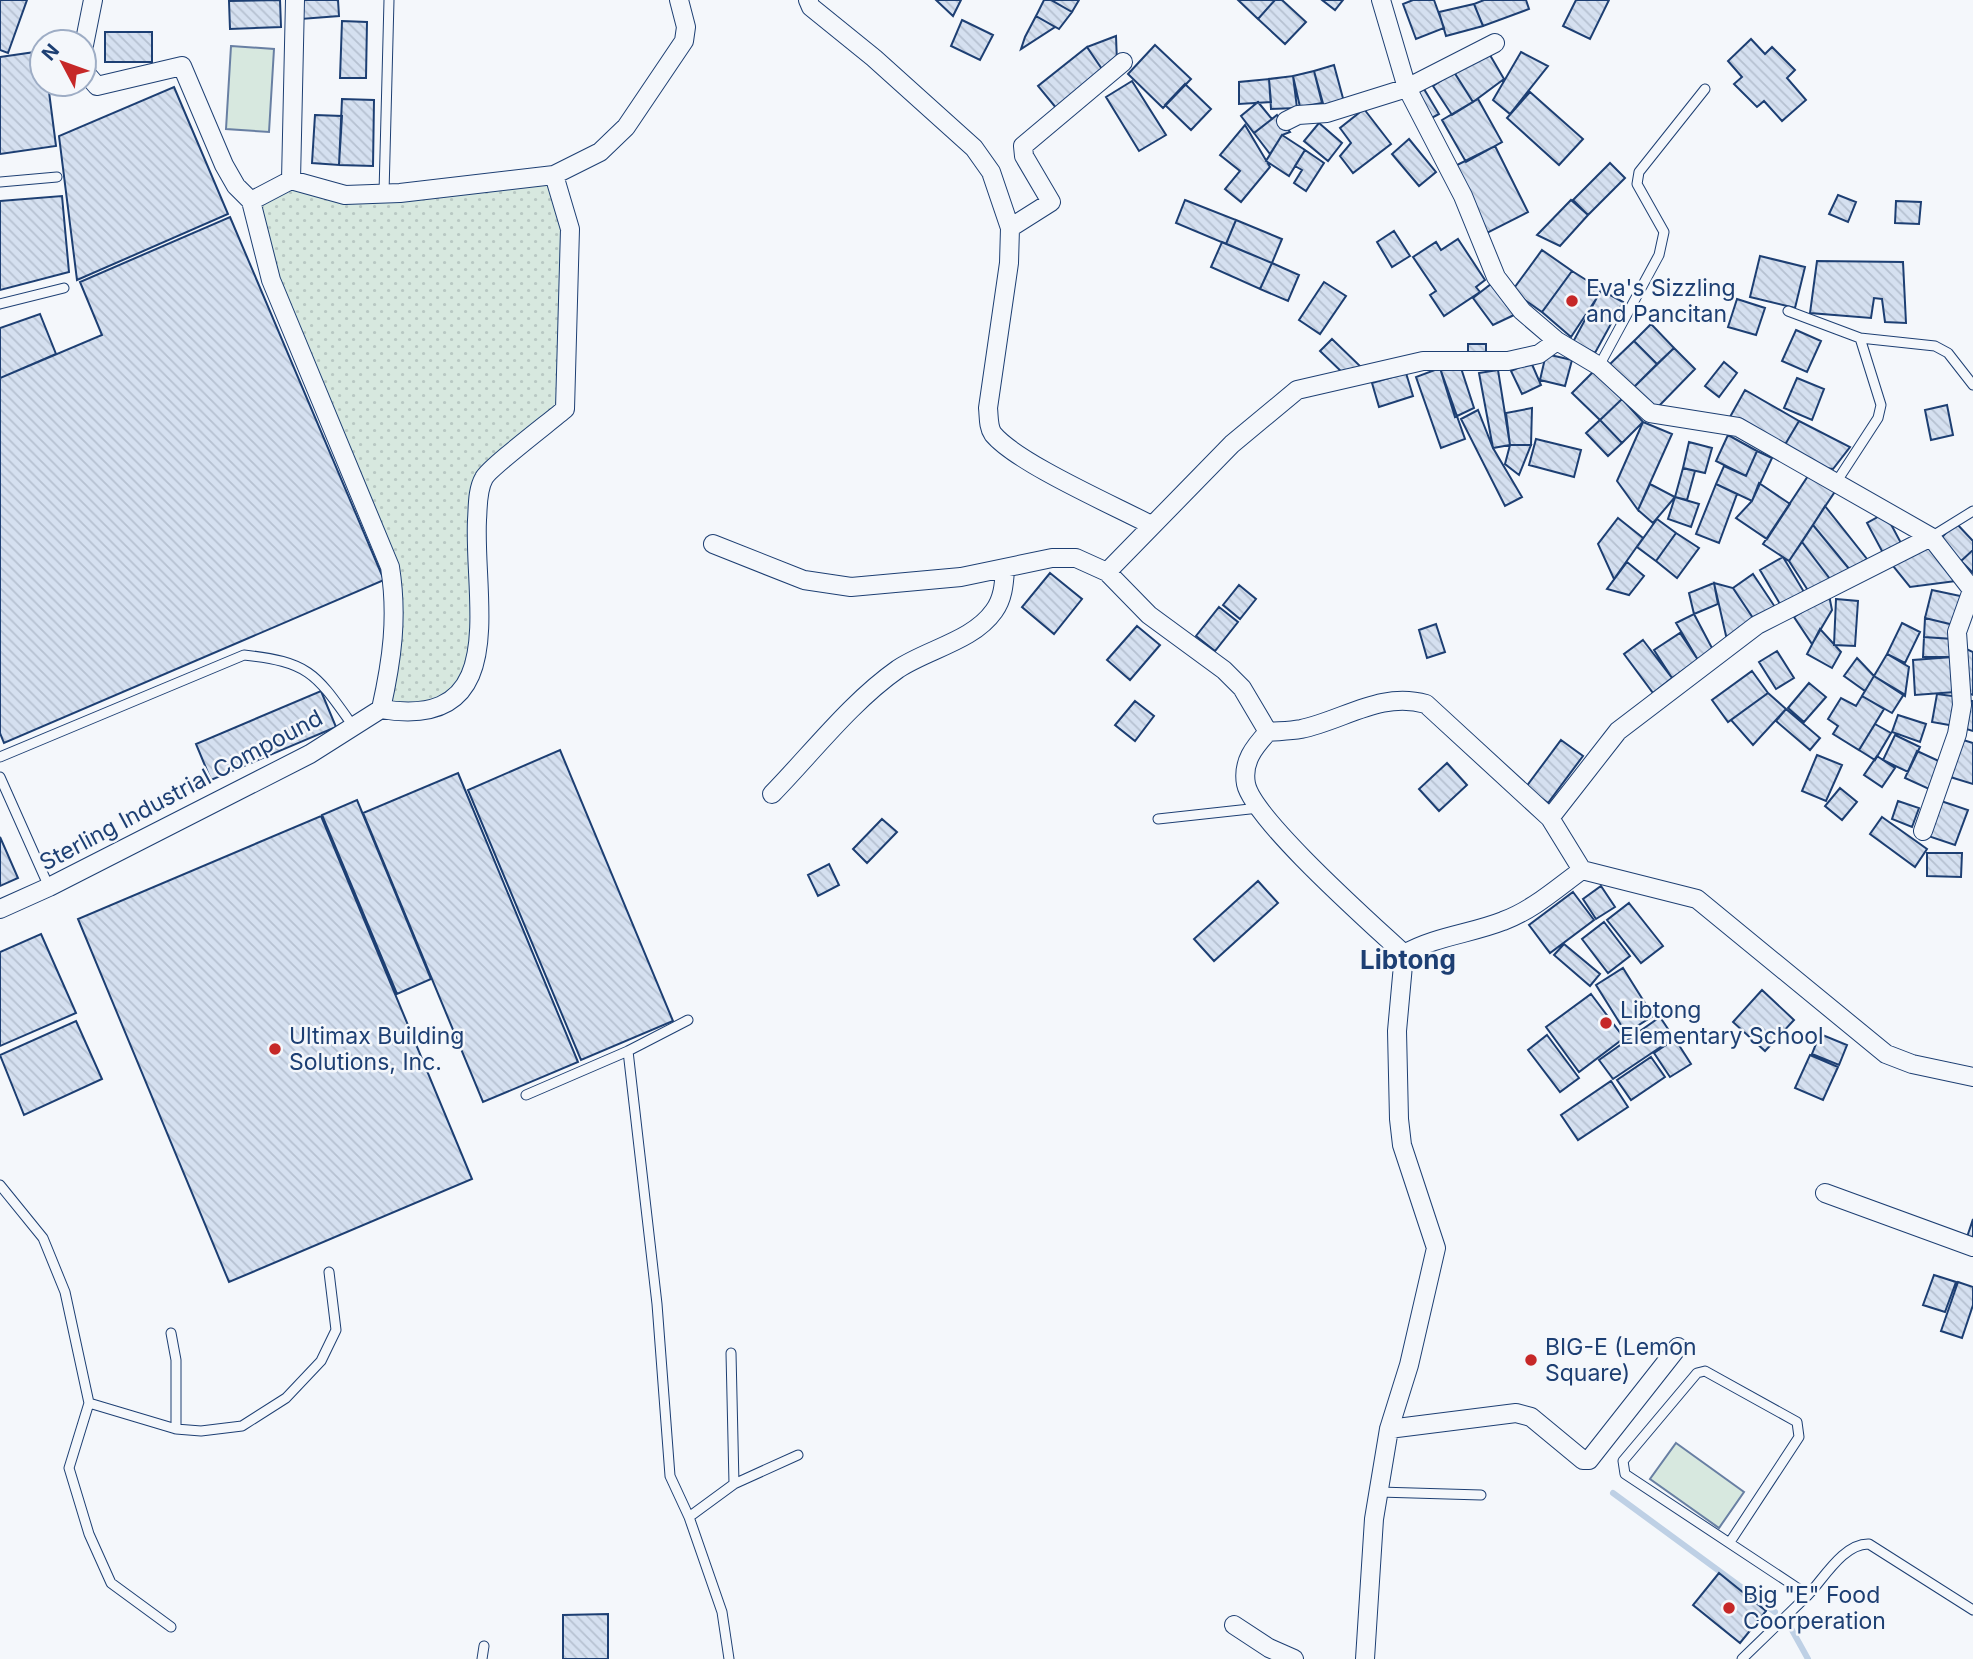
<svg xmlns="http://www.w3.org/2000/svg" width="1973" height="1659" viewBox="0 0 1973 1659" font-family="Inter,sans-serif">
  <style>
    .grass { fill: url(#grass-dots); stroke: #687fa3; stroke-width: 2 }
    .park { fill: #d7e8df; stroke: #687fa3; stroke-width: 2 }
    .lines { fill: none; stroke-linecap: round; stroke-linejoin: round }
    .stream { stroke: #bed0e5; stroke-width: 6 }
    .building { fill: url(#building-back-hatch); stroke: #1d3f73; stroke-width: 2 }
    .lane-casing { stroke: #1d3f73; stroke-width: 11 }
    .street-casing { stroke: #1d3f73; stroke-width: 20 }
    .lane { stroke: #f4f7fb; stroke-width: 9 }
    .street { stroke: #f4f7fb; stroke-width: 18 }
    .poi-dot { fill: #c62828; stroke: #f4f7fb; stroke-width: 2.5 }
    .labels { text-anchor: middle; stroke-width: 5; stroke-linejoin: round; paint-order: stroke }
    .poi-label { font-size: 23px; fill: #1d3f73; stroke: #f4f7fb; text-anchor: start }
    .street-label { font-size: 23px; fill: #1d3f73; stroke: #f4f7fb }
    .quarter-label { font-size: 26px; font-weight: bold; fill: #1d3f73; stroke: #f4f7fb }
  </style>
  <defs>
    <pattern id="grass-dots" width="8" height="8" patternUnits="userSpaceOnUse" patternTransform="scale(1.75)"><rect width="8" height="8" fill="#d7e8df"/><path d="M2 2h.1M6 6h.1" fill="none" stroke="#b8c8c3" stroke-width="1.8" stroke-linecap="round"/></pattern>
    <pattern id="building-back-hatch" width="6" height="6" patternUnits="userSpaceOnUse" patternTransform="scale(1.75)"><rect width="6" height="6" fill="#d5e0f0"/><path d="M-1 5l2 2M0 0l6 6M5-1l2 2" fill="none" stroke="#b6c1d1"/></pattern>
  </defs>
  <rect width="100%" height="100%" fill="#f4f7fb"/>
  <path class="grass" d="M554 175 570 229 565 409 484 477 480 632 450 702 381 709 396 602 271 280 251 201 291 180 345 195Z"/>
  <path class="park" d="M231 46 274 49 269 132 226 129Z
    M1676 1443 1744 1492 1719 1528 1650 1479Z"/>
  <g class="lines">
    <path class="stream" d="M1613 1493 1775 1612
      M1787 1621 1808 1659"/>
  </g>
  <path class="building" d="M0 0H27L8 53 0 50Z
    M280 0 281 27 230 29 229 1Z
    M300 0H338L339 16 301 19Z
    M936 0H961L953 16Z
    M1044 0H1051L1072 12 1059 29 1036 16Z
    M1051 0H1079L1072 12Z
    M1238 0H1275L1258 19Z
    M1275 0H1282L1306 22 1285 44 1258 19Z
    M1322 0H1343L1335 10Z
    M1413 0H1434L1444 28 1416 39 1403 4Z
    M1484 0H1526L1529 9 1483 26 1474 4Z
    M1576 0H1609L1590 39 1563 26Z
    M1474 4 1483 26 1446 36 1439 12Z
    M1036 16 1055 27 1021 49 1025 37Z
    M962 20 993 35 980 60 951 46Z
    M342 21 367 22 366 78H340Z
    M105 32H152V62H105Z
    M1116 36 1117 63 1104 72 1087 47Z
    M1751 39 1765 54 1772 47 1795 70 1787 78 1806 100 1782 121 1764 101 1757 107 1734 84 1742 77 1728 61Z
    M1155 45 1191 79 1163 108 1128 74Z
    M1087 47 1104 72 1057 109 1038 86Z
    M1487 50 1504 79 1473 102 1454 72Z
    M42 51V84H48L56 146 0 154V57Z
    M1521 52 1548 66 1510 114 1493 100Z
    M1334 65 1344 102 1324 107 1314 71Z
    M1314 71 1322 103 1300 107 1293 76Z
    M1454 72 1473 102 1452 115 1433 86Z
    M1293 76 1297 108 1271 109 1269 79Z
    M1269 79 1271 102 1239 104V82Z
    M1132 81 1166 135 1139 151 1106 97Z
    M1185 84 1211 109 1191 130 1165 105Z
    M174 87 228 214 77 280 59 136Z
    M1424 89 1439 114 1428 120 1414 95Z
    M1530 92 1583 139 1559 165 1507 118Z
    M342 99 374 100 373 166 339 165Z
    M1478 99 1502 142 1466 162 1442 120Z
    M1258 102 1272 119 1254 133 1241 116Z
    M1364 109 1391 144 1353 173 1340 156 1351 143 1340 128Z
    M315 115 342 116 339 165 312 163Z
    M1277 115 1290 132 1282 135 1270 154 1254 133Z
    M1319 123 1342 143 1328 161 1304 141Z
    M1245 125 1270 167 1241 202 1225 189 1240 171 1220 155Z
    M1282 135 1305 150 1289 176 1266 161Z
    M1409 139 1436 172 1419 186 1392 154Z
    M1495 146 1528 212 1485 234 1453 167Z
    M1305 150 1324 163 1306 191 1294 183 1302 170 1295 166Z
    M1610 163 1625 178 1588 215 1573 200Z
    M1838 195 1856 202 1848 222 1829 214Z
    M62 196 69 272 0 290V201Z
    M1185 200 1236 220 1226 244 1176 223Z
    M1571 200 1588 215 1560 246 1537 235Z
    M1896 201 1921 202 1919 224 1895 223Z
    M230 217 384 580 4 743 0 733V378L102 335 80 282Z
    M1236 220 1282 239 1272 263 1226 244Z
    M1394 231 1410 256 1392 267 1377 242Z
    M1458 239 1485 280 1476 287 1480 292 1444 316 1430 295 1436 291 1413 257 1436 242 1441 250Z
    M1222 242 1272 263 1260 289 1211 267Z
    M1542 250 1572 271 1542 312 1512 291Z
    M1760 256 1805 267 1795 308 1750 297Z
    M1817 261 1903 262 1906 323 1885 322 1882 299 1874 298 1871 318 1810 313Z
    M1272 263 1299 275 1288 301 1260 289Z
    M1572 271 1602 290 1571 337 1542 312Z
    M1324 282 1346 296 1320 334 1299 320Z
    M1491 284 1514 315 1493 325 1473 298Z
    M1601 290 1623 302 1595 353 1573 342Z
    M1737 299 1765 308 1756 335 1728 327Z
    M40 314 56 354 0 378V328Z
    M1651 324 1674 348 1657 364 1634 341Z
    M1796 330 1821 341 1807 372 1782 361Z
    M1332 339 1361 367 1346 376 1320 351Z
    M1634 341 1657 364 1633 388 1609 365Z
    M1468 344H1486V356H1468Z
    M1674 348 1695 369 1655 410 1633 388Z
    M1546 354 1572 360 1565 386 1540 380Z
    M1531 362 1541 385 1522 394 1511 371Z
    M1724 362 1737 373 1719 397 1705 386Z
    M1440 368H1461L1474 408 1455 417Z
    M1440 368 1465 439 1441 448 1416 377Z
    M1498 370 1510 445 1493 448 1479 373Z
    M1594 371 1622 399 1600 420 1572 393Z
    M1406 373 1413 396 1379 407 1372 383Z
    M1797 378 1824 389 1812 420 1784 408Z
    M1745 390 1799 421 1783 448 1730 417Z
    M1622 399 1643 422 1622 443 1600 420Z
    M1947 405 1953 435 1931 440 1925 410Z
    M1532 408 1531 445H1510L1506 413Z
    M1478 410 1493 448 1522 497 1505 506 1461 419Z
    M1600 420 1622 443 1608 456 1586 433Z
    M1799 421 1850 447 1833 469 1819 467 1783 448Z
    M1643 422 1672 434 1638 510 1617 481Z
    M1728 435 1757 451 1746 476 1716 461Z
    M1536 439 1581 450 1574 477 1529 465Z
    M1689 442 1712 448 1705 473 1683 468Z
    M1510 445H1531L1519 475 1505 464Z
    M1757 451 1772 458 1752 501 1716 484 1724 466 1746 476Z
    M1683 468 1695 471 1687 500 1675 497Z
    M1810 473 1836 490 1789 561 1763 544Z
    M1759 483 1790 504 1767 539 1736 518 1752 501Z
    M1650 484 1675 497 1653 523 1638 510Z
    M1716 484 1737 494 1719 543 1696 534Z
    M1675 497 1699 504 1691 527 1668 519Z
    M1825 506 1867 559 1850 570 1813 525Z
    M1885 513 1901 543 1883 553 1867 523Z
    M1618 518 1643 538 1614 579 1598 544Z
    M1657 519 1676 533 1656 561 1637 547Z
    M1956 523 1973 541V550L1961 561 1940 539Z
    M1813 525 1850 570 1830 579 1802 542Z
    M1676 533 1699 548 1677 578 1656 561Z
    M1924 541 1956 581 1910 587 1893 566Z
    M1802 542 1830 579 1809 592 1789 561Z
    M1973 550V573L1961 561Z
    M1783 557 1804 592 1780 604 1760 570Z
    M1627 562 1644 576 1629 595 1607 589Z
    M1050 573 1082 599 1054 634 1022 607Z
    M1753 574 1777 610 1755 621 1733 588Z
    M1714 583 1733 588 1755 621 1727 640Z
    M1714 583 1718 604 1694 614 1689 593Z
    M1239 585 1256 599 1240 619 1223 605Z
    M1932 590 1965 597 1958 626 1925 618Z
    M1829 595 1832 610 1812 644 1794 617Z
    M1836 599 1858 601 1855 646 1834 645Z
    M1219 607 1238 622 1215 651 1196 636Z
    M1694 614 1713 650 1698 660 1676 623Z
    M1925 618 1958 626 1953 639 1924 637Z
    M1902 623 1920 632 1905 663 1887 654Z
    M1436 624 1445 652 1427 658 1419 630Z
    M1137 626 1160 645 1130 680 1107 660Z
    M1820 629 1841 652 1832 668 1807 654Z
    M1680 633 1698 660 1672 678 1654 650Z
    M1924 637 1953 639V657H1923Z
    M1643 640 1672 678 1653 693 1624 654Z
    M1962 647 1973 652V695L1966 692Z
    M1777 651 1794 678 1776 689 1759 662Z
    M1887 654 1909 667 1905 696 1874 676Z
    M1953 657 1955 692 1915 695 1913 660Z
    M1857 658 1874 676 1865 691 1844 676Z
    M1752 671 1768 693 1728 722 1712 700Z
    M1874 676 1904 694 1892 713 1862 696Z
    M1809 683 1826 697 1804 722 1788 708Z
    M321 691 336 727 211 780 196 744Z
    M1768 693 1786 709 1753 745 1731 720Z
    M1937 694 1960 697 1955 726 1932 722Z
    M1862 696 1884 709 1859 750 1833 734 1838 726 1828 719 1841 698 1856 706Z
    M1135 701 1154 716 1135 741 1115 725Z
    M1970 701H1973V731L1963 728Z
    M1786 709 1820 738 1810 750 1776 721Z
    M1898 715 1926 724 1920 742 1892 732Z
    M1875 724 1891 733 1875 760 1859 750Z
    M1895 735 1920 747 1908 772 1883 760Z
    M1960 739 1973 743V784L1947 776Z
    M1561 740 1583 756 1548 803 1526 787Z
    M560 750 673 1021 581 1060 468 790Z
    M1917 751 1941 762 1929 789 1905 778Z
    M1817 755 1842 765 1826 801 1802 791Z
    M1877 756 1895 768 1882 787 1864 775Z
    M1447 763 1467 785 1439 811 1419 789Z
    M458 773 578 1062 483 1102 363 813Z
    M1840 788 1857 802 1842 820 1825 806Z
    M357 800 431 979 397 994 322 815Z
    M1898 801 1919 808 1912 827 1892 819Z
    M1941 801 1968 810 1955 845 1928 836Z
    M321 816 472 1179 229 1282 78 919Z
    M1882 817 1927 849 1915 867 1870 834Z
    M882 819 897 832 867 863 853 849Z
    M0 837 18 878 0 886Z
    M1927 853H1962L1961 877 1927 876Z
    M829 864 839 885 818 896 808 875Z
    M1258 881 1278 903 1214 961 1194 939Z
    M1601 886 1615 907 1596 919 1583 899Z
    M1573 892 1594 920 1550 953 1529 925Z
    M1629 903 1663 946 1641 963 1607 920Z
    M1604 922 1630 956 1608 973 1582 939Z
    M41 934 76 1013 0 1046V952Z
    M1564 944 1600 974 1590 986 1554 955Z
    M1623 968 1653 1016 1626 1033 1596 985Z
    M1762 990 1794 1020 1765 1051 1733 1022Z
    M1591 994 1624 1038 1579 1072 1546 1027Z
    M1660 1017 1674 1038 1613 1079 1599 1060Z
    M76 1021 102 1079 24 1115 0 1055Z
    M1820 1034 1847 1045 1839 1065 1812 1054Z
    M1547 1035 1579 1078 1560 1092 1528 1050Z
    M1675 1039 1691 1064 1670 1077 1654 1053Z
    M1810 1055 1838 1067 1823 1100 1795 1088Z
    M1651 1057 1665 1077 1631 1100 1617 1080Z
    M1611 1081 1628 1107 1578 1140 1561 1115Z
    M1973 1219V1239L1967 1237Z
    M1934 1275 1956 1282 1945 1312 1923 1305Z
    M1958 1282 1973 1287V1305L1962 1338 1941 1331Z
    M1719 1573 1766 1611 1740 1643 1693 1605Z
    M608 1614V1659H563V1615Z"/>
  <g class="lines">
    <g class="lane-casing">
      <path id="lane" d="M0 182 57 177
        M384 193 389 0
        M0 304 64 288
        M1788 311 1860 338 1881 405 1878 418 1837 481
        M1860 338 1935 346 1948 353 1973 385
        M1599 366 1659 255 1664 232 1637 184 1639 172 1705 89
        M1931 537 1973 511
        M0 757 244 655C310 662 316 674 353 726
        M0 777 49 887
        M1158 819 1259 808
        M628 1051 657 1304 670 1476 689 1517 722 1612 729 1659
        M526 1095 628 1051 688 1020
        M0 1185 43 1238 65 1292 89 1403 69 1468 89 1534 111 1583 171 1627
        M171 1333 176 1360V1429
        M731 1353 734 1484
        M89 1403 176 1429 201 1431 242 1426 286 1398 321 1361 336 1330 329 1272
        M1379 1492 1481 1495
        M689 1517 734 1484 798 1455
        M1730 1542 1799 1437 1797 1422 1705 1371 1697 1373 1623 1461 1625 1474 1808 1595C1824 1578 1844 1543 1869 1544L1973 1610
        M482 1659 484 1646
        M1742 1659 1808 1595"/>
    </g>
    <g class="street-casing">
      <path id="street" d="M808 0 811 7 874 58 974 148 991 172 1010 228 1009 263 988 408C989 416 988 427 993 434 1017 463 1113 505 1151 525
        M84 45 93 0
        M84 71 97 86 182 66 224 165 236 186 251 201 271 280 390 567C398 617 392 660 381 709
        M1286 121 1298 115 1327 113 1407 88 1495 43
        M291 180 295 0
        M251 201 291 180 345 195 400 193 554 175 600 152 626 127 684 41 686 27 679 0
        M1010 228 1051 202 1024 156 1023 146 1123 62
        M1557 341 1599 366 1650 413 1738 427 1931 537 1973 591
        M713 544 804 580 851 587 961 577 1052 558H1076L1107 572 1149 615 1224 670 1242 688 1268 732
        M1107 572 1232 444 1297 390 1423 361H1508L1539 354 1557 341 1522 311 1496 277 1463 196 1407 88 1381 0
        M381 709C512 731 473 601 477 520 478 507 477 490 484 478 489 468 551 421 565 409L570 229 554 175
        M772 794C812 753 851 702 898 669 928 649 973 641 994 611 1003 599 1004 584 1005 570
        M1550 818 1618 731 1757 625 1931 537
        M1923 831 1957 734 1962 705 1957 632 1972 590
        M0 909 49 887 310 754 381 709
        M1404 954C1373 925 1253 819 1246 784 1242 762 1254 747 1268 732 1279 731 1290 731 1301 729 1344 720 1381 691 1426 704L1550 818 1582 870 1697 899 1886 1054 1912 1064 1973 1077
        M1404 954C1436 936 1470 934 1503 921 1533 910 1557 888 1582 870
        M1825 1193 1973 1247
        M1389 1429 1516 1413 1531 1417 1583 1460H1589L1678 1347
        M1234 1625 1269 1648 1294 1659
        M1365 1659 1374 1519 1389 1429 1409 1365 1436 1248 1402 1145 1399 1119 1397 1031 1404 954"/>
    </g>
    <use href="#lane" class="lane"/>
    <use href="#street" class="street"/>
  </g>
  <g class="poi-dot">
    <circle cx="1572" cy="301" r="7"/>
    <circle cx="1606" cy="1023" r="7"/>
    <circle cx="275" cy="1049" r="7"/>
    <circle cx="1531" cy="1360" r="7"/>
    <circle cx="1729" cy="1608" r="7"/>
  </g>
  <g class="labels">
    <g class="poi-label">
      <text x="1586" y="296">Eva's Sizzling<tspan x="1586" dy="26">and Pancitan</tspan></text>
      <text x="1620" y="1018">Libtong<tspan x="1620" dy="26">Elementary School</tspan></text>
      <text x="289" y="1044">Ultimax Building<tspan x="289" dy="26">Solutions, Inc.</tspan></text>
      <text x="1545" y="1355">BIG-E (Lemon<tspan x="1545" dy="26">Square)</tspan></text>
      <text x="1743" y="1603">Big "E" Food<tspan x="1743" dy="26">Coorperation</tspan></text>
    </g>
    <g class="street-label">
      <text transform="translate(181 790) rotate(-28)" y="8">Sterling Industrial Compound</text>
    </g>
    <g class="quarter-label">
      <text x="1408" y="969">Libtong</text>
    </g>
  </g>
  <g transform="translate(63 63) rotate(311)"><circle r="33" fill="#f4f7fb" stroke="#9eadc5" stroke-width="2"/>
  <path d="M0-5L12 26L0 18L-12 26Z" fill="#c62828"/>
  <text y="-10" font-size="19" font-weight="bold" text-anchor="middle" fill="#1d3f73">N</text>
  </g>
</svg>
